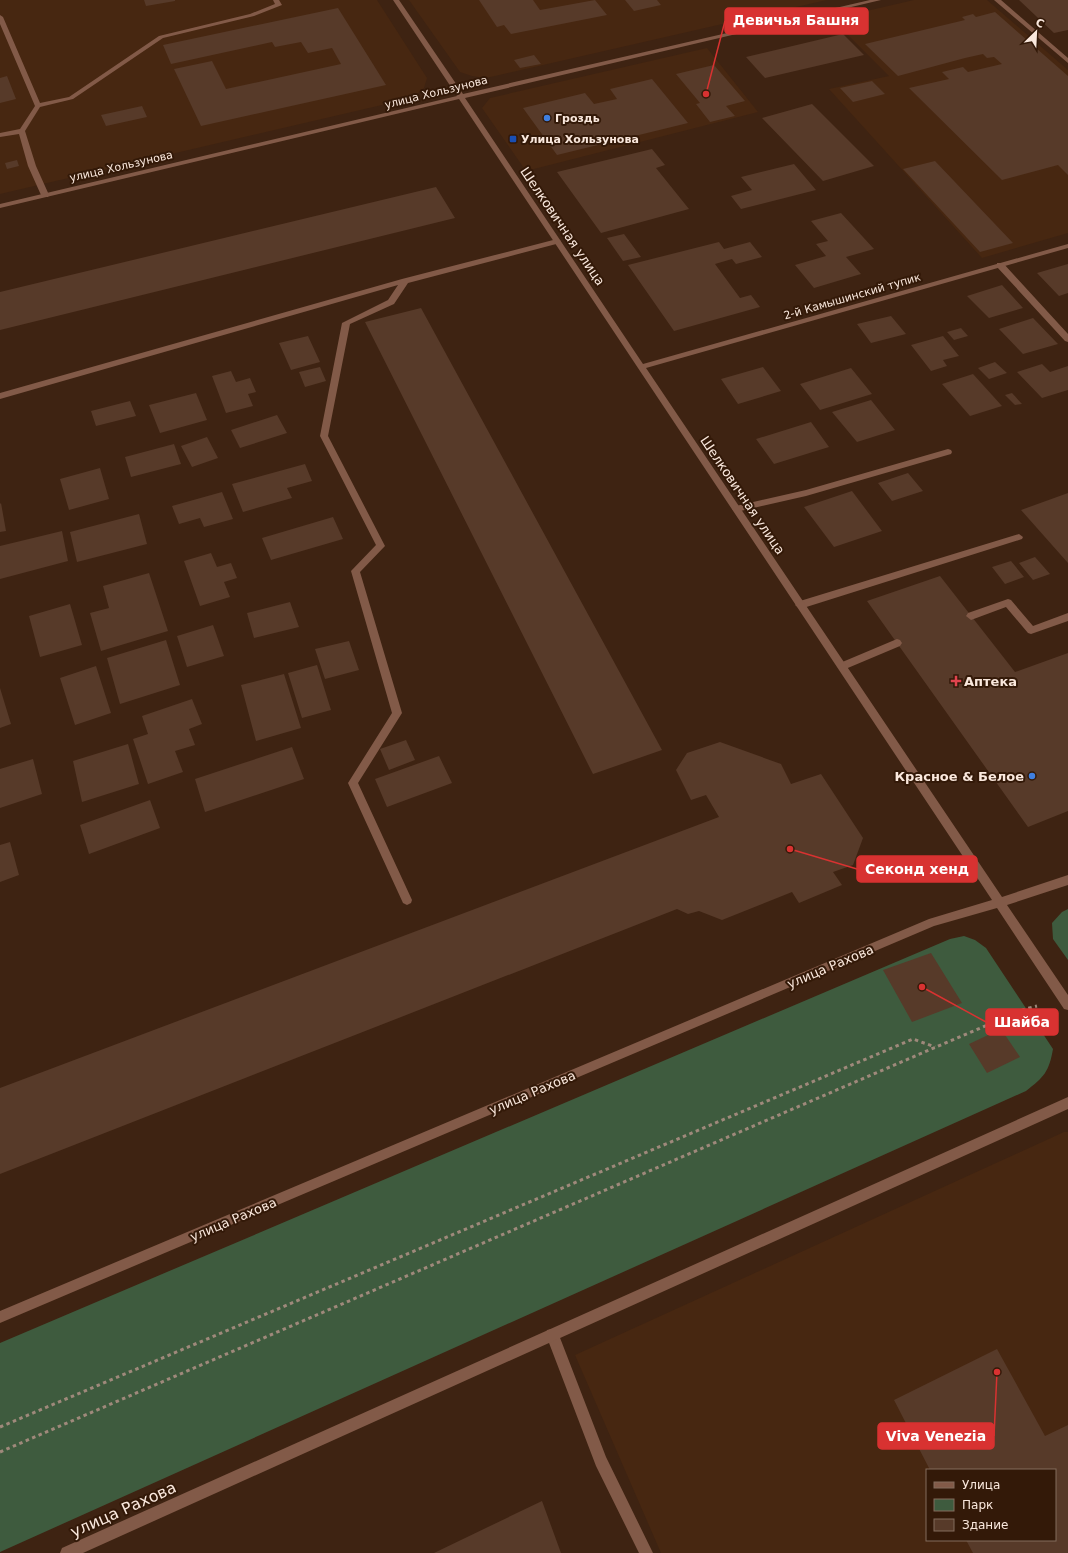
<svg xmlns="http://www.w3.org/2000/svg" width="1068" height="1553" viewBox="0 0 1068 1553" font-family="'DejaVu Sans',sans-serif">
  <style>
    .built { fill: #472711; fill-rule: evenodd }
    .green { fill: #3e5b3e }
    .building { fill: #573a29 }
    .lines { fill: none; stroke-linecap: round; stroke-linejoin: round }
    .path { stroke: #9f897b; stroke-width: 3; stroke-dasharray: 3.5 3.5; stroke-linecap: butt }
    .lane { fill: #825a48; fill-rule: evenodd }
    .street { fill: #825a48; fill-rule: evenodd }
    .shop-dot { fill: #3f7fe0; stroke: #331908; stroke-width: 1.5 }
    .transit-dot { fill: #1a4fb4; stroke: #331908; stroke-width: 1.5 }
    .health-dot { fill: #e0444e; stroke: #331908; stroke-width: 1.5 }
    .labels { text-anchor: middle; stroke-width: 4; stroke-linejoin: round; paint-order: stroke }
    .far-street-label { font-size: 11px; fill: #fae8dd; stroke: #331908 }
    .far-poi-label { font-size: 11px; font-weight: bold; fill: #fae8dd; stroke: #331908; text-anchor: start }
    .street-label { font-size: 13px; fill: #fae8dd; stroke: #331908 }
    .poi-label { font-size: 13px; font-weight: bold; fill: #fae8dd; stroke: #331908; text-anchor: start }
    .near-street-label { font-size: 16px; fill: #fae8dd; stroke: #331908 }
    .leader { fill: none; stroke: #d83231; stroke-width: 1.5 }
    .callout-dot { fill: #d83231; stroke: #331908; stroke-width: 1.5 }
    .callout { fill: #d83231; stroke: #d83231; stroke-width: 1.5 }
    .callout-label { font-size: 14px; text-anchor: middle; font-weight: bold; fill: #fff }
  </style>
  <rect width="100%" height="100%" fill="#3e2312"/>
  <path class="built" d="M0 0H377L427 78 424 88 412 98 0 194Z
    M409 0H827L486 78 472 76 460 72Z
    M914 0H987L1068 70V233L982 258 829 89 889 76 832 19Z
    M707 48 758 112 526 171 482 108 490 98Z
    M1064 1132H1068V1553H661L575 1355ZM927 1470H1055V1540H927Z"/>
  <path class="green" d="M1068 909V960L1053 939 1052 923 1062 912Z
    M964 936 975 940 986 948 1053 1049C1049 1072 1044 1077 1026 1091L0 1552V1343L950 939Z"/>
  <path class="building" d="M144 0H175V1L146 6Z
    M479 0H533L540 10 595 0 607 15 511 34 504 25 497 27Z
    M625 0H657L661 5 634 11Z
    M1019 0H1068V30L1054 33Z
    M338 8 386 85 201 126 174 69 212 61 226 89 341 64 332 48 308 53 301 42 275 47 272 42 171 64 163 45Z
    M995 12 1068 76V175L1058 165 1002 180 909 88 949 79 942 72 963 67 968 72 1002 64 994 57 987 58 983 54 965 58 898 76 865 44 965 20 962 17 973 14 976 17Z
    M843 34 864 55 765 78 746 57Z
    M534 55 541 64 520 68 514 60Z
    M714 65 745 101 726 106 735 116 710 122 696 104 700 103 676 74Z
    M7 76 16 99 0 103V78Z
    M652 79 688 123 557 155 523 108 585 93 594 104 617 99 610 89Z
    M872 81 885 94 853 102 840 88Z
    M812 104 874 166 823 181 762 118Z
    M142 106 147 117 106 126 101 115Z
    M652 149 665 165 656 168 689 209 601 233 557 172Z
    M17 160 19 166 7 169 5 163Z
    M935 161 1013 243 980 252 903 169Z
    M794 164 816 190 741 209 731 196 752 190 741 177Z
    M436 187 455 218 0 330V292Z
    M841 213 874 249 846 257 861 274 814 288 795 265 826 256 816 244 828 241 811 221Z
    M624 234 641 257 623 261 607 238Z
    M719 242 724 249 750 242 762 257 736 264 732 259 715 264 740 298 751 295 760 307 674 331 628 265Z
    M1068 264V293L1059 296 1037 273Z
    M1002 285 1023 308 989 318 967 296Z
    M421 308 662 750 593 774 365 322Z
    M891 316 906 334 871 343 857 324Z
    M1033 318 1058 344 1023 354 999 329Z
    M961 328 968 336 954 340 947 332Z
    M308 336 320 362 291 370 279 343Z
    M943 336 959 356 943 360 947 366 931 371 911 345Z
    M995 362 1007 373 989 379 978 368Z
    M1042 364 1050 372 1068 366V390L1042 398 1017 372Z
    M320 367 326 381 305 387 299 372Z
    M763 367 781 391 738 404 721 379Z
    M851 368 872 394 820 410 800 384Z
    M231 371 236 382 250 378 256 392 248 394 253 406 226 413 212 376Z
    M973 374 1002 406 970 416 942 384Z
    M196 393 207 420 160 433 149 405Z
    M1012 393 1022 404 1015 405 1005 395Z
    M871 400 895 430 857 442 832 412Z
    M130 401 136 416 96 426 91 411Z
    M277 415 287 433 240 448 231 430Z
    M811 422 829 447 774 464 756 439Z
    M207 437 218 458 192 467 181 446Z
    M174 444 181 464 131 477 125 457Z
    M305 464 312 481 287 488 292 498 243 512 232 484Z
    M100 468 109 499 69 510 60 479Z
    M908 473 923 491 892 501 878 483Z
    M852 491 882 531 834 547 804 507Z
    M222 492 233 519 204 527 200 518 179 524 172 506Z
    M1068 493V563L1021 510Z
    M1 503 6 531 0 532V504Z
    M139 514 147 544 77 562 70 532Z
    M333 517 343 539 271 560 262 538Z
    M62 531 68 561 0 579V546Z
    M211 553 217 567 231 563 237 578 224 582 230 597 200 606 184 561Z
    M1035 557 1050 574 1033 580 1019 563Z
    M1011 561 1024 577 1005 584 992 567Z
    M149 573 168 631 101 651 90 613 109 608 103 586Z
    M940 576 1015 672 1068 653V811L1028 827 867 601Z
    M290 602 299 627 254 638 247 613Z
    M70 604 82 645 40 657 29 616Z
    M213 625 224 656 187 667 177 636Z
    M166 640 180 685 120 704 107 658Z
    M349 641 359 670 325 679 315 649Z
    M317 665 331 710 302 718 288 673Z
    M96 666 111 713 75 725 60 678Z
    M284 674 301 728 256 741 241 685Z
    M0 688 11 724 0 728Z
    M192 699 202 724 189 729 195 745 175 751 183 772 148 784 133 739 148 734 142 716Z
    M406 740 415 760 389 770 380 749Z
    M720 742 781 764 791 784 821 774 863 838 853 865 833 872 842 885 799 903 792 892 722 920 699 911 688 914 677 909 0 1174V1088L719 817 706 795 691 800 676 770 687 753Z
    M128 744 139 784 82 802 73 761Z
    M292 747 304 779 205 812 195 779Z
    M439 756 452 783 387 807 375 779Z
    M33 759 42 794 0 808V769Z
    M150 800 160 828 89 854 80 825Z
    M10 842 19 875 0 882V845Z
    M931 953 962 1003 912 1022 883 970Z
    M1001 1029 1020 1057 987 1073 969 1044Z
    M997 1349 1045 1436 1068 1425V1553H973L966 1540H1055V1470H930L894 1400Z
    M542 1501 561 1553H434Z"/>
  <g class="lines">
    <path class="path" d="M0 1427 913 1039 935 1047
      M0 1452 936 1047 1025 1009 1037 1006"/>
    <path class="lane" d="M273 0H279L282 5 254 16 163 38 73 99 40 107 25 131 36 166 49 195 48 197H45L41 195 28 166 19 134 0 137V133L20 129 35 106 0 24V15L3 17 40 103 69 97 159 36 250 14 275 4Z
      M557 239 561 241 560 243 408 283 394 304 350 324 328 436 385 546 360 572 402 713 358 783 412 900 411 903 407 905 403 903 348 783 392 713 351 571 376 545 320 436 342 323 388 300 398 285 0 399V393L402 279Z
      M997 263H1003L1068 334V342L1065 341 997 267Z
      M948 449 951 450 952 452 951 454 806 496 736 512 732 509 736 506 806 490Z
      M1019 534 1023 537 1022 539 800 609 795 605 800 601Z
      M1008 599 1011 600 1033 626 1068 613V621L1031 634 1028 633 1006 607 971 620 966 616 968 613Z
      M897 639 900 640 902 643 900 646 843 670 840 669 838 666 840 663Z
      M552 1329 557 1330 606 1457 653 1553H639L596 1466 546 1335 547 1330Z"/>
    <path class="street" d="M393 0H399L463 94 870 0H881L465 98 643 364 1068 244V248L646 368 1002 897 1068 875V885L1007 905 1068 995V1010L1064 1009 997 908 934 926 0 1323V1311L929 919 992 900 459 99 0 208V204L457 96Z
      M994 0H1001L1068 58V63Z
      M1068 1097V1109L83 1553H60L62 1548Z"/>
  </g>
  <g class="shop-dot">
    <circle cx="547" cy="118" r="4"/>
    <circle cx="1032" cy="776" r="4"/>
  </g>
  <rect class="transit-dot" x="509" y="135" width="8" height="8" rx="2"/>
  <path class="health-dot" d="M954 675h4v4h4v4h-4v4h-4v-4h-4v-4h4z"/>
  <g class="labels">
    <g class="far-street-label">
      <text transform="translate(436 92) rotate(-14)" y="4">улица Хользунова</text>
      <text transform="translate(121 166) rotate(-13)" y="4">улица Хользунова</text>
      <text transform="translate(852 296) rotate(-16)" y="4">2-й Камышинский тупик</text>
    </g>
    <g class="far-poi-label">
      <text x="555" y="122">Гроздь</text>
      <text x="521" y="143">Улица Хользунова</text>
    </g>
    <g class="street-label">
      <text transform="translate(563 226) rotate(56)" y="5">Шелковичная улица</text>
      <text transform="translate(743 495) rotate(56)" y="5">Шелковичная улица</text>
      <text transform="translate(830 966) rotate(-23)" y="5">улица Рахова</text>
      <text transform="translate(532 1092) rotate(-23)" y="5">улица Рахова</text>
      <text transform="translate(233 1219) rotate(-23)" y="5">улица Рахова</text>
    </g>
    <g class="poi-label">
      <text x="964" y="686">Аптека</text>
      <text x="1024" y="781" text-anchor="end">Красное &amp; Белое</text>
    </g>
    <g class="near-street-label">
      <text transform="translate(123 1509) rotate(-24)" y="6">улица Рахова</text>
    </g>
  </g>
  <path class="leader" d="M706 94L725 21M790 849L857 869M922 987L986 1022M997 1372L994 1436"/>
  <g class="callout-dot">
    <circle cx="706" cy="94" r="4"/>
    <circle cx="790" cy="849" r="4"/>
    <circle cx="922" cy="987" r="4"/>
    <circle cx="997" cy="1372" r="4"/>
  </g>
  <g class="callout">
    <rect x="725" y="8" width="143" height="26" rx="4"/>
    <rect x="857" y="856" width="120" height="26" rx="4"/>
    <rect x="986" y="1009" width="72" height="26" rx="4"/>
    <rect x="878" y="1423" width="116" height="26" rx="4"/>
  </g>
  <g class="callout-label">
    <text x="796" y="25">Девичья Башня</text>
    <text x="917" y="874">Секонд хенд</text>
    <text x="1022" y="1027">Шайба</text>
    <text x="936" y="1441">Viva Venezia</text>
  </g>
  <rect x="926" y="1469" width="130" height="72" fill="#331908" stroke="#836c5d"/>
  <rect x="934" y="1482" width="20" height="6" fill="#825a48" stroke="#836c5d"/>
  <text x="962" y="1489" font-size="12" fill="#fae8dd">Улица</text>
  <rect x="934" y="1499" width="20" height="12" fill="#3e5b3e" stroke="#836c5d"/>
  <text x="962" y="1509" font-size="12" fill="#fae8dd">Парк</text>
  <rect x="934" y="1519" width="20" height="12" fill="#573a29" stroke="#836c5d"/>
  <text x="962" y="1529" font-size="12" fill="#fae8dd">Здание</text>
  <g transform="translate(1036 32) rotate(24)" stroke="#331908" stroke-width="3" paint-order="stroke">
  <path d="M0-3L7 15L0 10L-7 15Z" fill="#fae8dd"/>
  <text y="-6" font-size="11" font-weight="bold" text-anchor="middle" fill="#fae8dd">С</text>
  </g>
</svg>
